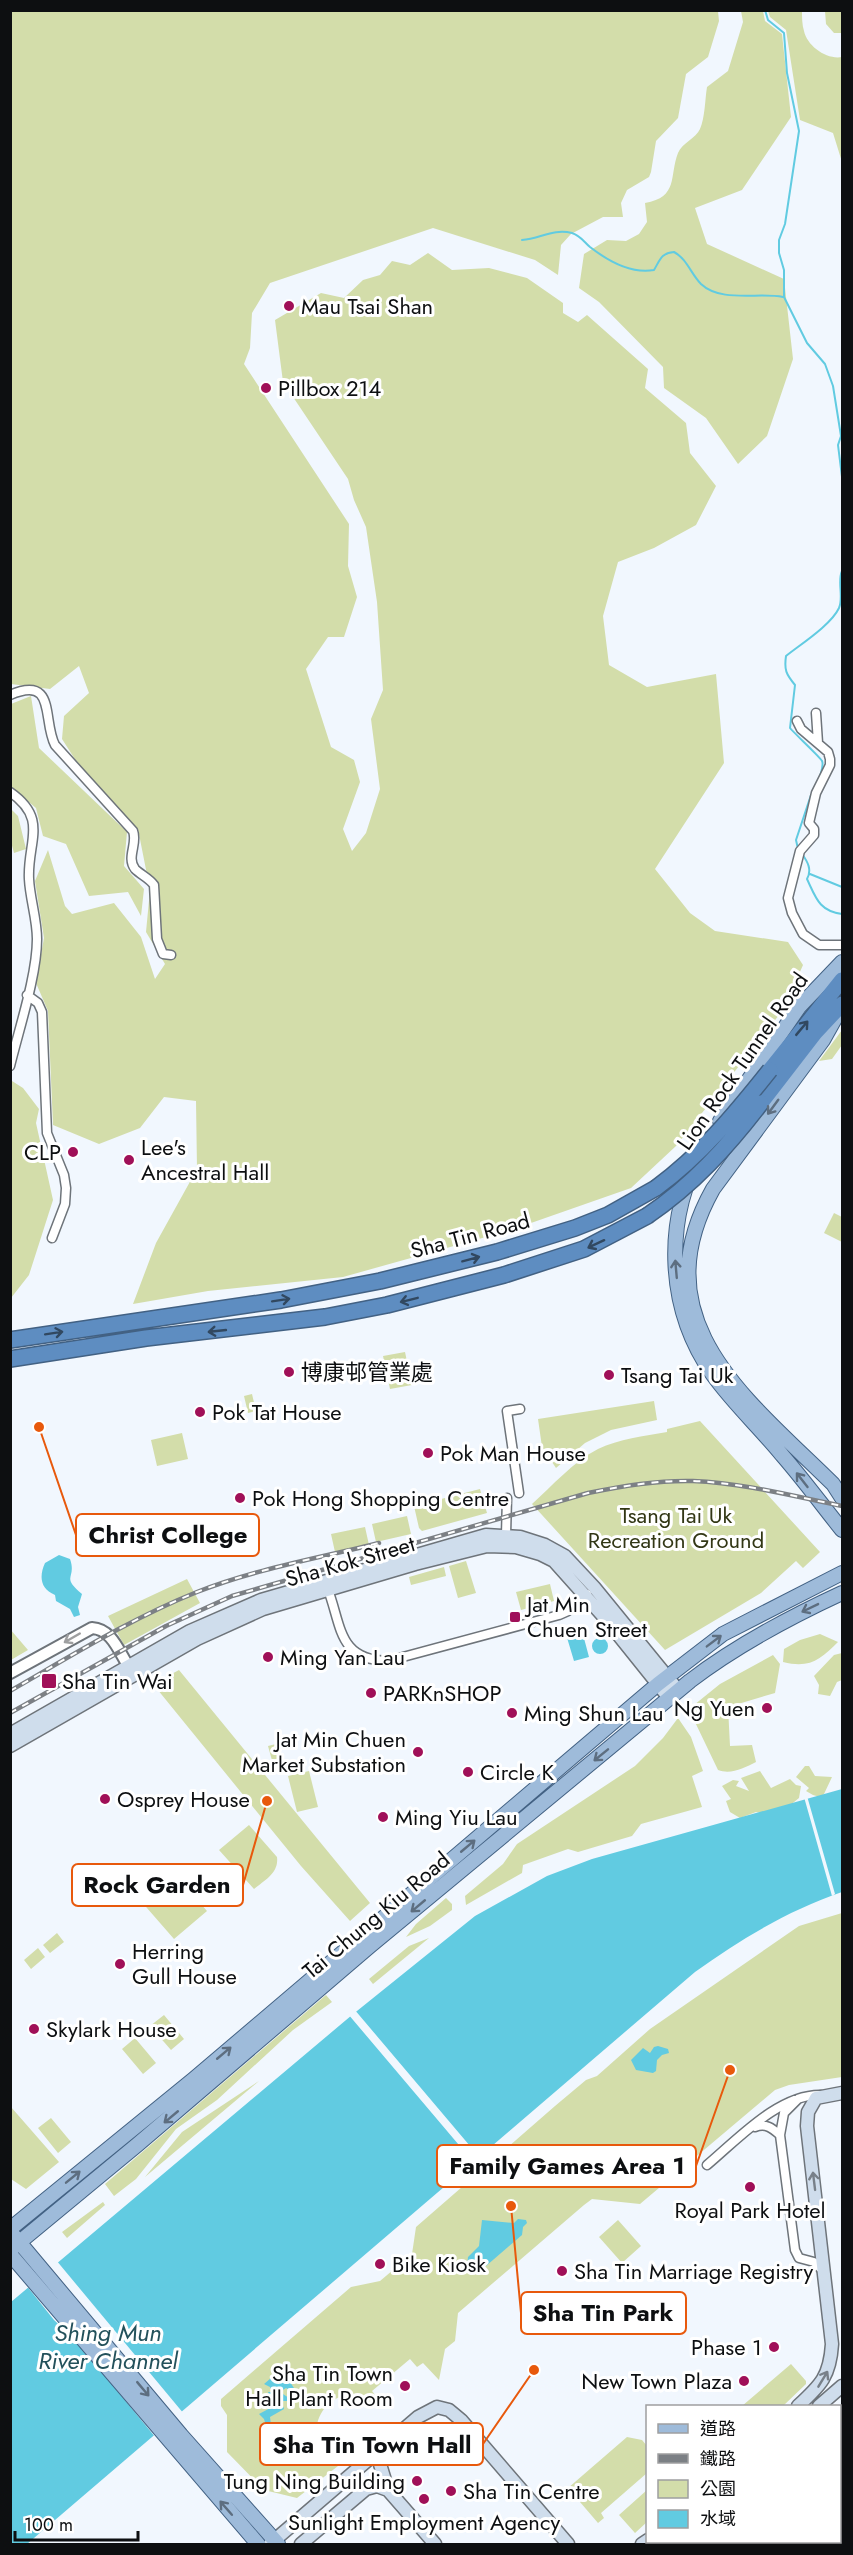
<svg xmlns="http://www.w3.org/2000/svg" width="853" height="2555" viewBox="0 0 853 2555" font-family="Jost,'Noto Sans TC',sans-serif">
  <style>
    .green { fill: #d3ddaa }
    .water { fill: #61cbe1 }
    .pier { fill: #f1f7fe }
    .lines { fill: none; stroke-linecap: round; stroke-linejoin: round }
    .stream { stroke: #61cbe1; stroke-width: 2 }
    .trunk-tunnel { stroke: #cfd4da; stroke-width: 14; stroke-dasharray: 14 7; stroke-linecap: butt }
    .minor-casing { stroke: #6e747a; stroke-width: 11 }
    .tertiary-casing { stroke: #6e747a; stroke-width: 14 }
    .secondary-casing { stroke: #6e747a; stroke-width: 15 }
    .primary-casing { stroke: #426183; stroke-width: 16 }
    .trunk-casing { stroke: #426183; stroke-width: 16 }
    .motorway-casing { stroke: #426183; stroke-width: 18 }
    .minor { stroke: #fff; stroke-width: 8 }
    .tertiary { stroke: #fff; stroke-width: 10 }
    .secondary { stroke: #cfddec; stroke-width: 12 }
    .primary { stroke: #9ebbda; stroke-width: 14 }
    .trunk { stroke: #7ea4ce; stroke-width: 14 }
    .motorway { stroke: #5e8dc1; stroke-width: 15 }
    .rail-casing { stroke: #7c8085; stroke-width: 4.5 }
    .rail { stroke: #fff; stroke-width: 2; stroke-dasharray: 7; stroke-linecap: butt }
    .motorway-bridge-casing { stroke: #426183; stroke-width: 18; stroke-linecap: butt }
    .motorway-bridge { stroke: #5e8dc1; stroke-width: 15 }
    .oneway { stroke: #314860 }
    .oneway2 { stroke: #5d6e80 }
    .oneway3 { stroke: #9e9fa0 }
    .oneway4 { stroke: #788089 }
    .poi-dot { fill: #a01058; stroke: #fff; stroke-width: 2 }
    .labels { text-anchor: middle; stroke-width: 6; stroke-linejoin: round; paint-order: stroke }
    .poi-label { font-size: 22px; fill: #0d0f11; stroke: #fff; text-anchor: start }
    .street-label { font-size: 22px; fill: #0d0f11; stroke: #fff }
    .park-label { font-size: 22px; fill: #323715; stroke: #fff }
    .water-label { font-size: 24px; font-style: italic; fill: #23515b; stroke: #fff }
    .leader { fill: none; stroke: #e8590c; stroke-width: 2 }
    .callout-dot { fill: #e8590c; stroke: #fff; stroke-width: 2 }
    .callout { fill: #fff; stroke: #e8590c; stroke-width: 2 }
    .callout-label { font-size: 24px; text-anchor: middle; font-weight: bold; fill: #0d0f11 }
  </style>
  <rect width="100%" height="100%" fill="#f1f7fe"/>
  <path class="green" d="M11 11H718L719 21 708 57 686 74 678 118 656 141 651 172 649 177 627 190 621 203 623 217H603L571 234 561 245 558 275 535 260 433 228 270 283 252 313 250 348 244 364 349 524 348 566 357 597 344 637H328L306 669 331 747 354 760 360 782 343 829 352 851 366 833 380 789 371 719 383 690 377 602 366 527 354 500 348 479 283 382 275 320 321 293 344 298 363 280 380 275 392 261 410 265 428 253 452 270 489 268 527 278 563 303V313L578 322 587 315 648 369 645 388 686 423 690 453 716 486 696 525 654 548 618 562 603 616 609 665 647 687 716 674 724 763 655 869 690 913 715 931 788 942 803 965 783 1010 676 1146 631 1188 511 1230 343 1277 208 1291 133 1304 156 1243 197 1169 196 1101 164 1097 140 1128 99 1144 53 1125 48 1011 36 983 44 938 35 881 48 850 65 906 72 914 114 903 141 937 155 979 165 964 146 932 150 890 138 829 89 781 62 739 64 716 89 693 79 666 50 689 11 684Z
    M741 11H763L765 21 782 34 791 117 742 190 695 208 707 244 784 279 793 359 767 436 738 464 706 418 664 388 663 367 599 302 579 288 584 254 607 240 626 241 639 234 647 222 645 203C679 197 669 176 678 153 682 143 696 138 700 129 705 118 705 99 707 87L728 71 743 22Z
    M768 11H802C802 17 802 25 804 31 807 46 827 60 842 57V162L833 133 800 120 786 30 770 17Z
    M825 11H842V33H834L826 24Z
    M31 696 39 748 127 832 124 866 144 889 141 916 128 892 89 896 66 844 43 836 36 808 11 787V704Z
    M11 809 18 816 26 849 14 853 11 842Z
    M842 1030V1045L832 1059 819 1061Z
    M12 1081 23 1088 39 1109 36 1123 53 1200 29 1275 11 1298Z
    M834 1213 842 1217V1242L824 1233Z
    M405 1352 412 1385 390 1389 383 1356Z
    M252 1394 256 1411 248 1413 244 1396Z
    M654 1401 657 1420 611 1430 585 1443 556 1468 542 1447 538 1419Z
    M700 1421 820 1552 803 1568 796 1561 761 1593 665 1650 532 1504C552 1486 573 1462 598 1449 619 1439 644 1436 667 1432V1429Z
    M182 1433 188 1459 157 1466 151 1440Z
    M480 1489 487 1513 422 1531 419 1528 414 1506Z
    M407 1516 411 1534 376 1542 372 1524Z
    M365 1527 369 1545 335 1552 331 1534Z
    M466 1561 476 1593 458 1598 449 1566Z
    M444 1567 446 1576 411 1585 409 1577Z
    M187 1579 200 1603 124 1645 108 1616Z
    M550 1584 554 1601 521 1610 516 1592Z
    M10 1629 28 1650 11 1660H10Z
    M820 1634 838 1642C821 1659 810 1669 783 1662L784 1649 800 1640Z
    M842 1653V1680L837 1682 830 1696 818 1694 819 1685 814 1676 834 1655Z
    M773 1655 780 1664 775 1693 728 1707 730 1746 752 1745 756 1762C744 1768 731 1775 718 1770L694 1720V1705L720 1684Z
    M179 1670 370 1903 350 1921 301 1866 153 1684Z
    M678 1718 691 1737 703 1771 692 1776 702 1807 641 1824 632 1836 578 1852 568 1849 523 1865 522 1873 466 1905 465 1896 503 1864 517 1844 635 1766 663 1738Z
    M276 1744 281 1762 273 1764 268 1746Z
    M805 1766H809L815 1776 832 1777 824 1794 820 1797 813 1795 806 1791 809 1788 796 1777Z
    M309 1771 318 1807 297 1812 288 1776Z
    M760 1771 771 1788 790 1779 796 1785 801 1786 799 1798 778 1815 756 1812 740 1818 730 1812 726 1801 731 1799 722 1786 733 1780 739 1781 736 1786 749 1791 741 1778Z
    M249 1825 277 1857C279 1873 265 1880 254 1889L219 1850Z
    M173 1872 207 1911 174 1939 140 1900Z
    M446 1898 452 1904V1910L430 1926 406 1937 416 1924Z
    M842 1913V2077L789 2085 775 2090 640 2204 592 2199 584 2205 458 2313 455 2341 445 2349 439 2380 423 2363 417 2367 410 2359 372 2391 382 2404 375 2407C369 2402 363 2396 355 2395 334 2392 314 2413 317 2434 318 2446 330 2457 338 2466L297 2498 264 2490 227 2452V2415L221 2406V2399L351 2287 380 2281 412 2254 416 2227 555 2106 586 2080 597 2076 650 2029 799 1926Z
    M57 1933 64 1942 50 1953 43 1945Z
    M429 1938 373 1984 369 1979 409 1946Z
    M38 1948 45 1957 31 1969 24 1960Z
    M326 1995 332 2002 293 2030 217 2100 176 2129 136 2179 114 2196 105 2184Z
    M164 2015 184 2039 171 2050 150 2026Z
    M135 2038 156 2063 143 2074 122 2049Z
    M259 2081 145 2177 182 2132Z
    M11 2107 59 2162 26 2189 11 2179Z
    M51 2118 71 2142 58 2153 38 2128Z
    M103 2202 105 2205 67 2238 62 2232Z
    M618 2220 641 2246 622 2263 599 2237Z
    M791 2364 806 2381V2384L783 2406H742Z
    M627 2437 642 2440 647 2446V2473L601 2513 604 2518 598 2523 568 2488Z
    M647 2490V2522L635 2533 619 2515Z"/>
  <path class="water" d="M59 1555 70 1559C77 1579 60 1576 82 1594L78 1607 80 1615 74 1617 70 1609 56 1601 55 1595C40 1589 39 1576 45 1563Z
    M581 1627 589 1657 574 1661 565 1631Z
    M592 1646a8 8 0 1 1 16 0a8 8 0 1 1-16 0Z
    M842 1789V1892C789 1910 741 1939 695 1972L27 2544H11V2302L352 2015 475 1916 547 1876 592 1859Z
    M658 2046 668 2049 669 2053 662 2055 657 2060 656 2071 653 2073 636 2070 631 2060 643 2048 650 2053 654 2047Z
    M518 2219 526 2220 527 2223 523 2227 522 2235 486 2266 485 2260 477 2267 467 2266 468 2257 479 2246 482 2220 514 2223Z
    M278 2372 284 2377 286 2376 294 2388 307 2398H300L286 2388 280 2392 289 2398 288 2401H281L284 2409 270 2417 271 2425 280 2439H291L297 2443C290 2450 285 2455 276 2450L273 2436 268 2433 264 2419 259 2414 274 2406 268 2392H272L270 2387 264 2384Z"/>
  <path class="pier" d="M807 1796 835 1894 832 1896 804 1797Z
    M354 2009 481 2159 475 2164 348 2014Z
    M56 2260 184 2414 156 2438 77 2342 54 2320 26 2285Z"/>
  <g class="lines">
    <path class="stream" d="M765 10 768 20 784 33 787 73 799 131 785 224 779 240V253L784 270V297L807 343 825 364 833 386 841 436 838 445 842 477
      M522 240C540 239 553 228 572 233 581 236 584 242 590 247 608 261 632 274 654 270 660 260 661 253 674 252 687 259 691 274 701 284 721 303 759 292 783 297
      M820 777C821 772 824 765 822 761 822 759 794 733 790 728L795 685C786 674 784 670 786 656 801 644 831 625 839 608 844 597 837 582 842 571
      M798 849 796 840 811 795
      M802 854C808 862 812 870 807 879 816 898 819 911 842 914
      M810 874 842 887"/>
    <path class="trunk-tunnel" d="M840 2510 842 2507
      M806 2544 809 2542"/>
    <g class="minor-casing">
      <path id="minor" d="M10 695C57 675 42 720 55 745L133 831C138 844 126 857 135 869 141 875 149 878 154 885L157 939 163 954 171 955
        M816 713 818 743
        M797 721 801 729 828 752 830 759V765L816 793 809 823 814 829V835L800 851 788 898 792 913 803 934 819 945H842
        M10 792C49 819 27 842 29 879 30 899 37 919 37 939 37 975 19 1029 10 1066
        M27 995 38 1003 42 1012 47 1133 64 1175 66 1188 65 1204 52 1238
        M519 1493 507 1411 520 1409
        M506 1535 507 1498
        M327 1587C342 1625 337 1660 388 1661L559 1615 568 1611 587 1594
        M798 2099 784 2113 780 2135 795 2250 799 2258 814 2262 823 2271
        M755 2127C766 2123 772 2128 780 2135
        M707 2165C738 2139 779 2094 821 2095"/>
    </g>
    <g class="tertiary-casing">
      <path id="tertiary" d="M10 1673 92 1628C112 1629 119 1652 129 1667"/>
    </g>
    <g class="secondary-casing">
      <path id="secondary" d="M10 1734 190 1631 261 1600 486 1535 520 1537 545 1545 565 1556 594 1587 678 1690
        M10 1746 197 1639 263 1609 415 1564 487 1546 516 1547 540 1554 554 1561 604 1617 669 1698
        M798 2406C821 2385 830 2376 832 2344L807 2126 808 2112 816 2098 842 2093
        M819 2406 842 2386
        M386 2446 379 2461 388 2490
        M270 2544 418 2417 437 2407 449 2410 461 2420 568 2544
        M301 2544 366 2489 377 2486 388 2490 435 2544
        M642 2544 648 2540
        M659 2544 663 2542"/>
    </g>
    <g class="primary-casing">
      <path id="primary" d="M837 1015 823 1040 713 1189C639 1321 748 1400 833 1484L842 1498
        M720 1121 799 1007 842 962
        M701 1153C663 1222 667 1310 713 1375 733 1403 760 1428 782 1455 803 1479 822 1505 842 1530
        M10 2229 194 2079 658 1684 723 1634 842 1573
        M14 2236 181 2435 278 2544
        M10 2250 137 2145 370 1946 690 1681C737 1645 788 1618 842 1593
        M10 2254 258 2544"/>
    </g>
    <g class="trunk-casing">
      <path id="trunk" d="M840 2530 842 2527
        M825 2544 828 2542"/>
    </g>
    <g class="motorway-casing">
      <path id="motorway" d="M770 1070 842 980
        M761 1103 815 1033 842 1004
        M10 1340 281 1300 380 1281 497 1252 575 1228 608 1215 656 1188
        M10 1359 146 1338 325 1317 387 1305 504 1275 584 1249 647 1216"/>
    </g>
    <use href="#minor" class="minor"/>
    <use href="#tertiary" class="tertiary"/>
    <use href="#secondary" class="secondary"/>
    <use href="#primary" class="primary"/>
    <use href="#trunk" class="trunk"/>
    <use href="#motorway" class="motorway"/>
    <g class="rail-casing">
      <path id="rail" d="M10 1691C71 1656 132 1618 197 1592 255 1569 319 1558 379 1543
        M10 1713 166 1626 232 1596 588 1493C623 1486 658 1480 693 1481 744 1483 793 1496 842 1506"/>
    </g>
    <use href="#rail" class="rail"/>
    <g class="motorway-bridge-casing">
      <path id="motorway-bridge" d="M656 1188C701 1155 735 1114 770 1070
        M647 1216C693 1185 728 1146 761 1103"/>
    </g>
    <use href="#motorway-bridge" class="motorway-bridge"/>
  </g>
  <defs><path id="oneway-shaft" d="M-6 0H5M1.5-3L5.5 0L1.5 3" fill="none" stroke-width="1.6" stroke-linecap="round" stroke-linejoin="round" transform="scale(1.5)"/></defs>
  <g class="oneway">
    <use href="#oneway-shaft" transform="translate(802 1028) rotate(-50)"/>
    <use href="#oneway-shaft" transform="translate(596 1244) rotate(155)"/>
    <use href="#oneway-shaft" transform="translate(471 1259) rotate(-15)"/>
    <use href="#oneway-shaft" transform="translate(281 1300) rotate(-9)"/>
    <use href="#oneway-shaft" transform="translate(409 1300) rotate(166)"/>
    <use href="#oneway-shaft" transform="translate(217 1331) rotate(174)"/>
    <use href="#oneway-shaft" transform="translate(54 1333) rotate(-9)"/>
  </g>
  <g class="oneway2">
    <use href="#oneway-shaft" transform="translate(773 1107) rotate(126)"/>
    <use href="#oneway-shaft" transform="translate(676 1269) rotate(-95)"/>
    <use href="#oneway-shaft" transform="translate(802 1480) rotate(-128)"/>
    <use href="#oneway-shaft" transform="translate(810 1608) rotate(154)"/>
    <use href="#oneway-shaft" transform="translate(714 1641) rotate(-37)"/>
    <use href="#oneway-shaft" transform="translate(601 1755) rotate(141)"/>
    <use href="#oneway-shaft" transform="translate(468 1846) rotate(-40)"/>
    <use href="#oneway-shaft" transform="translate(418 1906) rotate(140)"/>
    <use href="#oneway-shaft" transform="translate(224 2053) rotate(-40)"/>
    <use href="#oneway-shaft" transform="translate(171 2117) rotate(140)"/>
    <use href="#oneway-shaft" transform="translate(73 2177) rotate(-39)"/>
    <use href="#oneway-shaft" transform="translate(143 2389) rotate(50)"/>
    <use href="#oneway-shaft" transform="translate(226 2508) rotate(-131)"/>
  </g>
  <use class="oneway3" href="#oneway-shaft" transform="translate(72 1638) rotate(150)"/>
  <g class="oneway4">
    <use href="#oneway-shaft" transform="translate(814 2181) rotate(-97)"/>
    <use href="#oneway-shaft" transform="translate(823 2379) rotate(-59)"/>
  </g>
  <g class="poi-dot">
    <circle cx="289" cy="306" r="6"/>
    <circle cx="266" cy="388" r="6"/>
    <circle cx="73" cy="1152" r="6"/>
    <circle cx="129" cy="1160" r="6"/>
    <circle cx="289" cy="1372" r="6"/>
    <circle cx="609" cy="1375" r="6"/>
    <circle cx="200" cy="1412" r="6"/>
    <circle cx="428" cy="1453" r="6"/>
    <circle cx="240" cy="1498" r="6"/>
    <rect x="509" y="1611" width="12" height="12" rx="3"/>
    <circle cx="268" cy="1657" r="6"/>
    <rect x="41" y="1673" width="16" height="16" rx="3"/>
    <circle cx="371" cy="1693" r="6"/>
    <circle cx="767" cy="1708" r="6"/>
    <circle cx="512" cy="1713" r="6"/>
    <circle cx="418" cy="1752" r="6"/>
    <circle cx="468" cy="1772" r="6"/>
    <circle cx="105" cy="1799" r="6"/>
    <circle cx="383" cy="1817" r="6"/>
    <circle cx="120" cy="1964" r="6"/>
    <circle cx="34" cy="2029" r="6"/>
    <circle cx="750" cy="2187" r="6"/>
    <circle cx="380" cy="2264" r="6"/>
    <circle cx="562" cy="2271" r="6"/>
    <circle cx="774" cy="2347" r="6"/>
    <circle cx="744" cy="2381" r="6"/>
    <circle cx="405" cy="2386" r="6"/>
    <circle cx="417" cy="2481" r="6"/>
    <circle cx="451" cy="2491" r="6"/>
    <circle cx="424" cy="2499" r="6"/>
  </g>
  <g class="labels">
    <g class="poi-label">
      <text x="301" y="314">Mau Tsai Shan</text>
      <text x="278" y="396">Pillbox 214</text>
      <text x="141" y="1155">Lee's<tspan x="141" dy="25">Ancestral Hall</tspan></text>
      <text x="61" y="1160" text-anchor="end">CLP</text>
      <text x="301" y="1380">博康邨管業處</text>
      <text x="621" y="1383">Tsang Tai Uk</text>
      <text x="212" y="1420">Pok Tat House</text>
      <text x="440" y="1461">Pok Man House</text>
      <text x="252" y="1506">Pok Hong Shopping Centre</text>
      <text x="527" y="1612">Jat Min<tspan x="527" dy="25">Chuen Street</tspan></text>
      <text x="280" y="1665">Ming Yan Lau</text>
      <text x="62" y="1689">Sha Tin Wai</text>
      <text x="383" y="1701">PARKnSHOP</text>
      <text x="755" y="1716" text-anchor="end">Ng Yuen</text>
      <text x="524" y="1721">Ming Shun Lau</text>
      <text x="406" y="1747" text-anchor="end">Jat Min Chuen<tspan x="406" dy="25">Market Substation</tspan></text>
      <text x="480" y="1780">Circle K</text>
      <text x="117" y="1807">Osprey House</text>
      <text x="395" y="1825">Ming Yiu Lau</text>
      <text x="132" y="1959">Herring<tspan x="132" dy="25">Gull House</tspan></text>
      <text x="46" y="2037">Skylark House</text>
      <text x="750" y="2218" text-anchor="middle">Royal Park Hotel</text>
      <text x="392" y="2272">Bike Kiosk</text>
      <text x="574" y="2279">Sha Tin Marriage Registry</text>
      <text x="762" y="2355" text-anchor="end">Phase 1</text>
      <text x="393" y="2381" text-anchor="end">Sha Tin Town<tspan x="393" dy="25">Hall Plant Room</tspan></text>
      <text x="732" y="2389" text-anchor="end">New Town Plaza</text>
      <text x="405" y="2489" text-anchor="end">Tung Ning Building</text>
      <text x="463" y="2499">Sha Tin Centre</text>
      <text x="424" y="2530" text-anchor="middle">Sunlight Employment Agency</text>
    </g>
    <g class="street-label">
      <text transform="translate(742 1061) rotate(-55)" y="8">Lion Rock Tunnel Road</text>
      <text transform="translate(470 1235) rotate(-15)" y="8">Sha Tin Road</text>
      <text transform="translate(350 1561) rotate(-16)" y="8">Sha Kok Street</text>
      <text transform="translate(376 1915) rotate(-40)" y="8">Tai Chung Kiu Road</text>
    </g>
    <g class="park-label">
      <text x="676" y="1523">Tsang Tai Uk<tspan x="676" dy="25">Recreation Ground</tspan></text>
    </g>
    <g class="water-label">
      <text x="108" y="2341">Shing Mun<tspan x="108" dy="28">River Channel</tspan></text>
    </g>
  </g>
  <path class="leader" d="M39 1427L76 1535M267 1801L243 1885M730 2070L696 2166M511 2206L521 2313M534 2370L483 2444"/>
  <g class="callout-dot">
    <circle cx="39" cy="1427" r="6"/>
    <circle cx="267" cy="1801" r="6"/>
    <circle cx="730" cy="2070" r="6"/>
    <circle cx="511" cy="2206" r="6"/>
    <circle cx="534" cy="2370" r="6"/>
  </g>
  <g class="callout">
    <rect x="76" y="1514" width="183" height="42" rx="6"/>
    <rect x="72" y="1864" width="171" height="42" rx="6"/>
    <rect x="437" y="2145" width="259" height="42" rx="6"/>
    <rect x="521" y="2292" width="165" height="42" rx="6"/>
    <rect x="260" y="2423" width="223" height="42" rx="6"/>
  </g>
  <g class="callout-label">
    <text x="168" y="1543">Christ College</text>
    <text x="157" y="1893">Rock Garden</text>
    <text x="567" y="2174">Family Games Area 1</text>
    <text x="603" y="2321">Sha Tin Park</text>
    <text x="372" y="2453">Sha Tin Town Hall</text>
  </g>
  <rect width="853" height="2555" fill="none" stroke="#0d0f11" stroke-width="24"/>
  <rect x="646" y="2405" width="195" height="138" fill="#ffffff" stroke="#9e9fa0" stroke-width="1.5"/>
  <rect x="658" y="2424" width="30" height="9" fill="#9ebbda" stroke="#9e9fa0" stroke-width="1.5"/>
  <text x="700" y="2435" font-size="18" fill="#0d0f11">道路</text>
  <rect x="658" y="2454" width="30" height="9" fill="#7c8085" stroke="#9e9fa0" stroke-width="1.5"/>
  <text x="700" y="2465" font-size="18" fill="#0d0f11">鐵路</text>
  <rect x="658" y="2480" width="30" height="18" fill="#d3ddaa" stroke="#9e9fa0" stroke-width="1.5"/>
  <text x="700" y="2495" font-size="18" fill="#0d0f11">公園</text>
  <rect x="658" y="2510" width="30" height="18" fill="#61cbe1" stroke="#9e9fa0" stroke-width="1.5"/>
  <text x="700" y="2525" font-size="18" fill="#0d0f11">水域</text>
  <path d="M15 2531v9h123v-9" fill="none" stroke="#0d0f11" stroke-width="3"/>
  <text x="24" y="2531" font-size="18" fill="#0d0f11" stroke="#ffffff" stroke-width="4.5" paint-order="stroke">100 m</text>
</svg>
